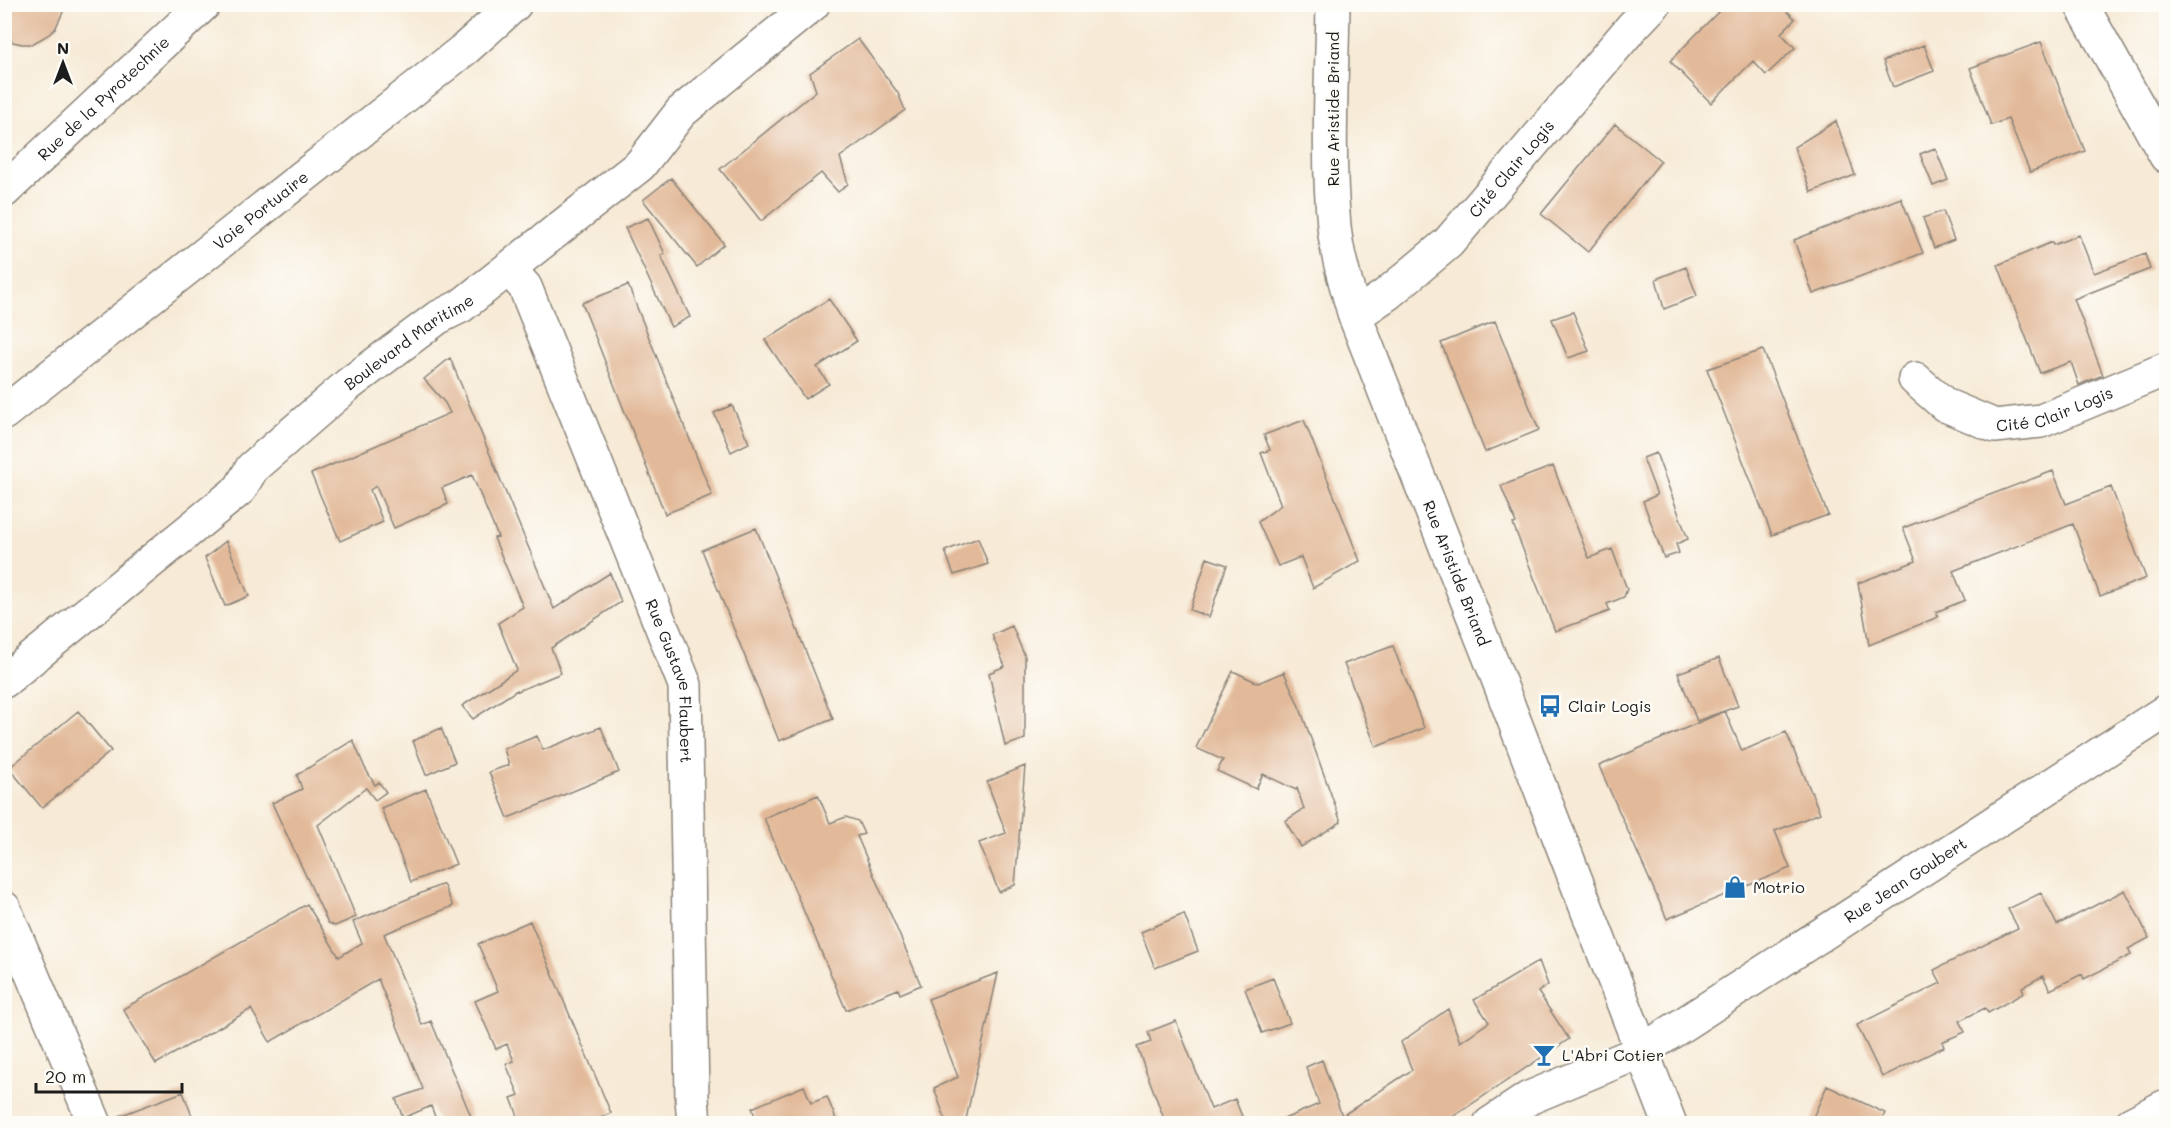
<svg xmlns="http://www.w3.org/2000/svg" width="2171" height="1128" viewBox="0 0 2171 1128" font-family="Mali,sans-serif">
  <style>
    .building { fill: #e2b999 }
    .lines { fill: none; stroke-linecap: round; stroke-linejoin: round }
    .minor-casing { stroke: #8a8379; stroke-width: 36 }
    .major-casing { stroke: #8a8379; stroke-width: 36 }
    .minor { stroke: #fff; stroke-width: 33 }
    .major { stroke: #fff; stroke-width: 33 }
    .labels { text-anchor: middle; stroke-width: 5; stroke-linejoin: round; paint-order: stroke }
    .street-label { font-size: 16px; fill: #1c1c1c; stroke: #fdfcf7 }
    .poi-label { font-size: 16px; fill: #1c1c1c; stroke: #fdfcf7; text-anchor: start }
  </style>
  <rect width="100%" height="100%" fill="#fdfcf7"/>
  <filter id="ink" filterUnits="userSpaceOnUse"><feTurbulence type="fractalNoise" baseFrequency=".0167" numOctaves="2"/><feDisplacementMap in="SourceGraphic" scale="12" xChannelSelector="R" yChannelSelector="G"/><feConvolveMatrix kernelMatrix="1 2 1 2 8 2 1 2 1" color-interpolation-filters="sRGB"/></filter>
  <filter id="wash" filterUnits="userSpaceOnUse"><feTurbulence type="fractalNoise" baseFrequency=".008" numOctaves="4" result="noise"/><feDisplacementMap in="SourceGraphic" scale="24" xChannelSelector="R" yChannelSelector="G"/><feGaussianBlur stdDeviation="1.35" result="paint"/><feColorMatrix in="noise" values="0 0 0 0 0 0 0 0 0 0 0 0 0 0 0 0 0 1.4 0 .05"/><feComposite in="paint" operator="in"/></filter>
  <g filter="url(#wash)">
    <rect width="100%" height="100%" fill="#f7ead6"/>
    <g id="blocks">
      <path class="building" d="M4 4H63V12L55 29 48 35 32 44H22L13 42 4 37Z
        M1726 4H1780L1795 19 1781 33 1795 48 1766 75 1753 61 1711 103 1670 61Z
        M858 39 898 93 905 110 840 157 848 184 838 192 821 173 761 221 720 169 816 91 810 73Z
        M2041 42 2085 151 2030 172 2008 119 1991 125 1970 68Z
        M1924 45 1934 71 1893 87 1883 61Z
        M1836 121 1855 175 1811 192 1794 147Z
        M1615 124 1661 161 1588 252 1541 214Z
        M1935 148 1948 180 1933 186 1920 154Z
        M671 178 724 244 697 267 643 200Z
        M1901 198 1923 253 1813 294 1794 240Z
        M1943 211 1954 240 1934 248 1923 218Z
        M648 218 665 254 661 256 690 317 671 327 625 228Z
        M2079 235 2094 273 2145 254 2150 269 2074 299 2103 375 2079 385 2071 362 2040 373 1998 265 2052 242 2053 245Z
        M1686 267 1697 296 1664 309 1656 279Z
        M628 285 712 495 665 514 582 303Z
        M829 299 857 341 817 367 829 384 805 399 765 340Z
        M1573 312 1589 351 1568 358 1552 319Z
        M1495 321 1539 430 1485 452 1441 343Z
        M1763 350 1828 515 1772 535 1707 369Z
        M450 358 554 609 610 573 621 602 551 648 561 673 518 691 517 690 473 719 462 706 517 670 498 623 523 607 494 538 498 537 472 475 442 488 448 504 394 528 376 486 370 490 383 522 340 541 311 474 450 413 445 403 424 379Z
        M732 405 749 443 731 452 714 413Z
        M1304 420 1360 561 1313 588 1301 557 1278 566 1258 522 1281 505 1261 453 1270 450 1264 435Z
        M1656 453 1688 539 1676 544 1679 553 1664 558 1643 501 1657 495 1643 458Z
        M1553 466 1589 558 1612 549 1627 589 1624 597 1607 604 1610 611 1555 631 1513 524 1516 523 1501 486Z
        M2053 471 2066 504 2111 487 2146 578 2100 596 2073 524 1953 571 1965 600 1936 612 1938 617 1869 645 1858 583 1916 561 1903 528Z
        M756 528 833 719 779 741 702 550Z
        M978 538 988 564 954 575 945 551Z
        M226 541 249 596 225 606 205 558Z
        M1207 558 1227 565 1209 617 1190 610Z
        M1012 626 1025 657V739L1005 746 989 673 1005 666 992 635Z
        M1393 646 1424 728 1376 747 1344 664Z
        M1719 658 1738 706 1697 721 1678 673Z
        M1233 671 1258 683 1284 672 1301 711 1341 822 1301 847 1285 821 1304 809 1297 788 1296 790 1263 774 1256 789 1217 771 1223 760 1196 748Z
        M78 711 111 751 42 808 9 768Z
        M1725 711 1742 751 1786 732 1820 813 1775 831 1790 868 1667 919 1599 766Z
        M601 727 619 772 508 818 489 772 509 765 504 749 537 736 543 750Z
        M441 728 455 762 426 775 413 741Z
        M353 740 365 768 375 785 379 782 386 792 375 800 366 788 318 825 356 917 335 926 328 923 272 803 302 789 297 775Z
        M1025 766 1015 885 999 892 979 843 1006 833 987 782Z
        M426 789 456 864 411 882 381 808Z
        M818 795 830 823 846 817 858 821 864 834 857 836 921 985 900 994 898 989 846 1010 764 818Z
        M443 884 453 906 384 934 422 1025 431 1021 471 1116 463 1119 464 1124H433L437 1122 431 1106 403 1118 396 1099 423 1089 378 979 270 1042 251 1009 156 1064 123 1009 307 904 339 957 362 943 353 922Z
        M2125 890 2149 938 2128 949 2131 955 2084 979 2082 974 2050 990 2043 976 2022 987 2024 993 1988 1013 1985 1008 1959 1021 1965 1032 1942 1042 1944 1047 1882 1077 1857 1025 1941 983 1934 970 2018 928 2008 909 2041 893 2057 925Z
        M1184 914 1198 951 1155 968 1141 932Z
        M530 921 611 1113 586 1124H521L511 1098 519 1095 506 1064 514 1061 507 1044 496 1049 475 1001 498 991 478 944Z
        M1539 961 1548 985 1538 992 1569 1039 1442 1124H1286L1284 1119 1319 1104 1306 1067 1322 1060 1342 1116 1412 1070 1401 1042 1448 1009 1460 1042 1489 1022 1474 1000Z
        M998 973 965 1124H947L934 1088 958 1077 928 999Z
        M1273 978 1290 1023 1262 1033 1245 989Z
        M1176 1021 1211 1109 1235 1099 1245 1124H1166L1137 1047 1151 1042 1148 1032Z
        M804 1086 811 1103 827 1097 838 1124H758L752 1108Z
        M1827 1086 1885 1113 1880 1124H1810Z
        M183 1092 195 1124H122L119 1116Z"/>
    </g>
  </g>
  <g filter="url(#ink)">
    <use href="#blocks" fill-opacity="0" stroke="#8a8379" stroke-width="1.5"/>
    <g class="lines">
      <g class="minor-casing">
        <g id="minor">
          <path d="M2081 4 2166 156"/>
          <path id="s1" d="M4 191 204 4"/>
          <path id="s2" d="M509 269 525 287 685 685 692 1098 694 1124"/>
          <path id="s3" d="M1355 316 1387 294 1448 243 1632 27 1654 4"/>
          <path id="s4" d="M1915 379 1945 405 1995 426 2041 421 2166 369"/>
          <path id="s5" d="M4 681 240 489 252 468 349 384 437 318 461 306 640 165 681 112 813 4"/>
          <path d="M4 908 95 1124"/>
          <path d="M1490 1124 1529 1098 1642 1051"/>
          <path d="M2131 1124 2164 1107"/>
        </g>
      </g>
      <g class="major-casing">
        <g id="major">
          <path id="s6" d="M1333 4C1332 78 1327 153 1334 226 1337 257 1347 287 1355 316L1495 671 1670 1124"/>
          <path id="s7" d="M4 413 466 48 515 4"/>
          <path id="s8" d="M1642 1051 2166 711"/>
        </g>
      </g>
      <use href="#minor" class="minor"/>
      <use href="#major" class="major"/>
    </g>
  </g>
  <defs>
    <g id="bus-bare" transform="scale(1.8)"><path d="M-5-6H5V4H4V6H2V4H-2V6H-4V4H-5ZM-3.5-4V0h7V-4ZM-3.5 1.2v1.5H-2V1.2ZM2 1.2v1.5H3.5V1.2Z" fill="#1f6fb2" stroke="#fdfcf7" stroke-width="2.5" paint-order="stroke"/></g>
    <g id="shop-bare" transform="scale(1.8)"><path d="M-5-2.5h2.3a2.7 3.5 0 0 1 5.4 0H5L5.5 6h-11ZM-1.5-2.5h3a1.5 2.3 0 0 0-3 0Z" fill="#1f6fb2" stroke="#fdfcf7" stroke-width="2.5" paint-order="stroke"/></g>
    <g id="bar-bare" transform="scale(1.8)"><path d="M-6-5H6L.8 .8V4.5H3.5V6h-7V4.5H-.8V.8Z" fill="#1f6fb2" stroke="#fdfcf7" stroke-width="2.5" paint-order="stroke"/></g>
  </defs>
  <g fill-rule="evenodd">
    <use href="#bus-bare" x="1550" y="706"/>
    <use href="#shop-bare" x="1735" y="887"/>
    <use href="#bar-bare" x="1544" y="1055"/>
  </g>
  <g class="labels">
    <g class="street-label">
      <text dy="6" stroke="none"><textPath href="#s1" startOffset="136">Rue de la Pyrotechnie</textPath></text>
      <text transform="translate(1333 109) rotate(-90)" y="6">Rue Aristide Briand</text>
      <text dy="6" stroke="none"><textPath href="#s3" startOffset="216">Cité Clair Logis</textPath></text>
      <text dy="6" stroke="none"><textPath href="#s7" startOffset="327">Voie Portuaire</textPath></text>
      <text dy="6" stroke="none"><textPath href="#s5" startOffset="530">Boulevard Maritime</textPath></text>
      <text dy="6" stroke="none"><textPath href="#s4" startOffset="156">Cité Clair Logis</textPath></text>
      <text dy="6" stroke="none"><textPath href="#s6" startOffset="591">Rue Aristide Briand</textPath></text>
      <text dy="6" stroke="none"><textPath href="#s2" startOffset="446">Rue Gustave Flaubert</textPath></text>
      <text dy="6" stroke="none"><textPath href="#s8" startOffset="314">Rue Jean Goubert</textPath></text>
    </g>
    <g class="poi-label">
      <text x="1568" y="712">Clair Logis</text>
      <text x="1753" y="893">Motrio</text>
      <text x="1562" y="1061">L'Abri Cotier</text>
    </g>
  </g>
  <rect width="2171" height="1128" fill="none" stroke="#fdfcf7" stroke-width="24"/>
  <g transform="translate(63 63)" stroke="#fdfcf7" stroke-width="4.5" paint-order="stroke">
  <path d="M0-4.5L10 22L0 15L-10 22Z" fill="#1c1c1c"/>
  <text y="-9" font-size="16" font-weight="bold" text-anchor="middle" fill="#1c1c1c">N</text>
  </g>
  <path d="M36 1083v9h146v-9" fill="none" stroke="#1c1c1c" stroke-width="3"/>
  <text x="45" y="1083" font-size="18" fill="#1c1c1c" stroke="#fdfcf7" stroke-width="4.5" paint-order="stroke">20 m</text>
</svg>
